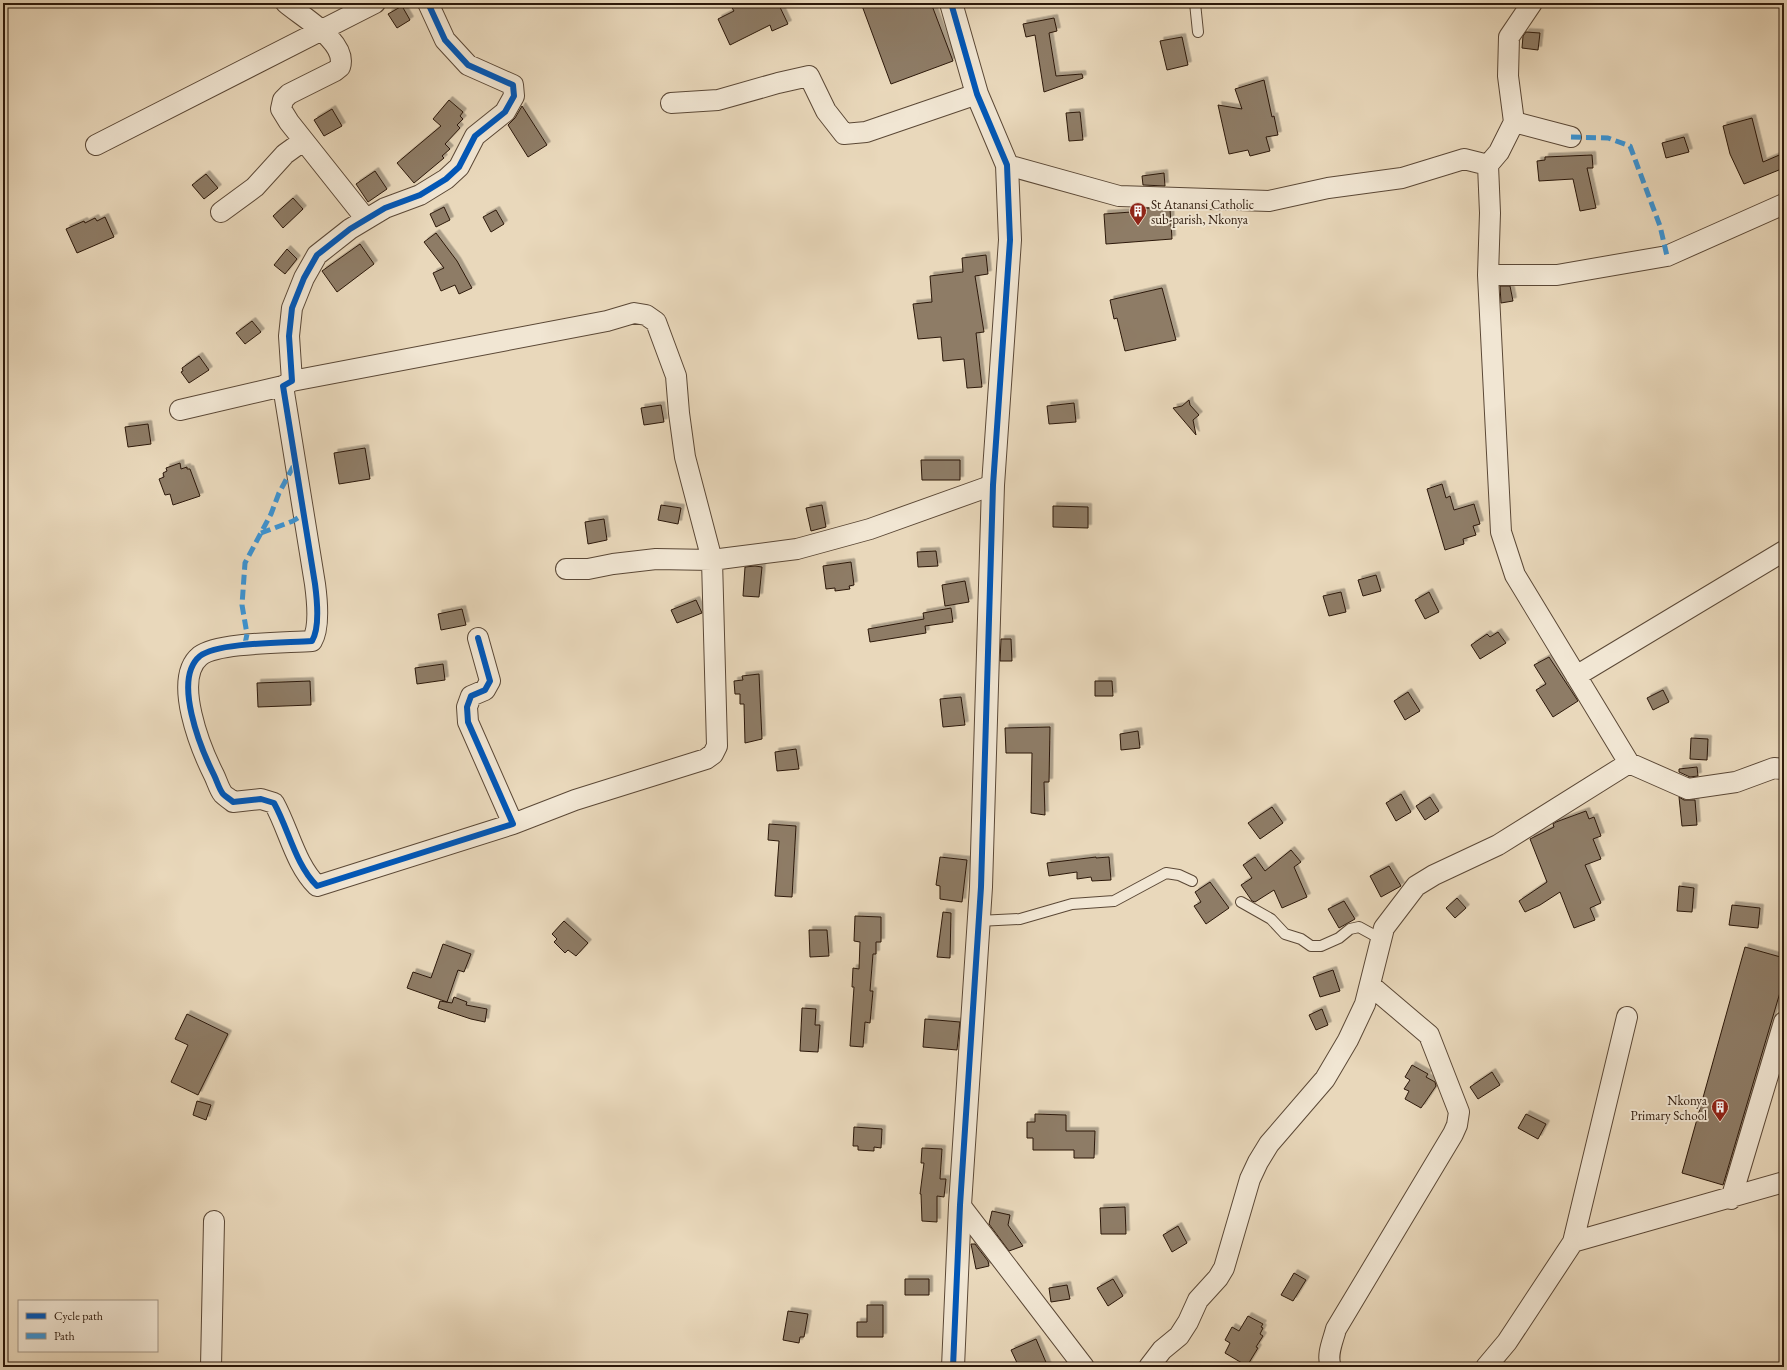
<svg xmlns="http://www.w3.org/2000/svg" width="1787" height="1370" viewBox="0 0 1787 1370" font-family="'EB Garamond',serif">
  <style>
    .building { fill: #8e7c66; stroke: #2c180a; filter: url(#shadow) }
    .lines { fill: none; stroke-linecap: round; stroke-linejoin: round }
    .service-casing { stroke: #5b4836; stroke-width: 12 }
    .minor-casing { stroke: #5b4836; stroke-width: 22 }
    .tertiary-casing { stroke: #5b4836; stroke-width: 24 }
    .service { stroke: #f1e6d3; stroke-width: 10 }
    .minor { stroke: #f1e6d3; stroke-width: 20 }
    .tertiary { stroke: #f1e6d3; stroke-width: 22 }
    .quiet { stroke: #3c93d2; stroke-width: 5; stroke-dasharray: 10 5; stroke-linecap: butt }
    .cycleway-casing { stroke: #f1e6d3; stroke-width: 8 }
    .cycleway { stroke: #0057b8; stroke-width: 6 }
    .labels { text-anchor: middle; stroke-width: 4; stroke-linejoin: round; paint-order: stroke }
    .poi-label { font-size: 13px; fill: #2c180a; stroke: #f1e6d3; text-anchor: start }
  </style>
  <defs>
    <filter id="shadow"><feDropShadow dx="3.5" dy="-3.5" stdDeviation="0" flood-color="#0004"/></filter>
  </defs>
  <rect width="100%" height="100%" fill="#e9d8bb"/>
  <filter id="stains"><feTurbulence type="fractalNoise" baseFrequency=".005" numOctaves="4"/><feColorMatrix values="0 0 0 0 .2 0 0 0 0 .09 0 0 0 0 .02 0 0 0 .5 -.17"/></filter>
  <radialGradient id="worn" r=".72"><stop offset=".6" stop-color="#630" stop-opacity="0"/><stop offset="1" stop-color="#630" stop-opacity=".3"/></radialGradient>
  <path class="building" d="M729 3H778L788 24 772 31 770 25 730 45 718 19 734 11Z
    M861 3H931L953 61 891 84Z
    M402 6 410 20 397 28 388 14Z
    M1054 18 1057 31 1049 33 1056 76 1082 74 1083 78 1044 92 1035 35 1026 37 1023 24Z
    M1526 32 1540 33 1538 50 1522 48 1523 36Z
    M1182 37 1188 65 1167 70 1160 41Z
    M1264 80 1272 117 1274 116 1278 135 1266 137 1270 151 1250 156 1248 150 1229 154 1218 105 1242 109 1235 89Z
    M449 100 463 112 460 116 463 119 457 125 460 128 445 144 450 149 442 156 444 158 414 183 397 163 441 126 433 119Z
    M522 106 547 145 528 157 508 125 515 118Z
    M332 109 342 126 324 136 314 120Z
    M1080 112 1083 140 1069 141 1066 113Z
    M1752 118 1763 162 1784 153V168L1744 184 1730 154 1723 126Z
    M1684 137 1689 152 1666 158 1662 143Z
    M1592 155 1593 168H1587L1596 208 1580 211 1573 179 1539 181 1537 161 1545 160V157Z
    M375 171 387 189 368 202 356 184Z
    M1164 173 1165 186 1143 185 1142 176Z
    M206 174 218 188 204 199 192 185Z
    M293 198 303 209 283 228 273 216Z
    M444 207 450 220 436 227 430 214Z
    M1145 208 1170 209 1172 239 1106 244 1104 214 1145 211Z
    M496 210 504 224 491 232 483 217Z
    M105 217 114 237 77 253 66 229 84 221 85 223 95 218 97 221Z
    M436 233 457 261 472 288 459 294 455 285 441 291 433 273 444 268 424 242Z
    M360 244 374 264 337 292 322 271Z
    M287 249 297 259 285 274 274 265Z
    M986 255 988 274 975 276 984 332 976 333 982 387 967 388 964 359 943 361 941 337 918 339 913 304 932 302 930 276 963 272 962 258Z
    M1500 286H1510L1513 301 1501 303Z
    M1162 288 1176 340 1125 351 1117 318 1114 319 1110 300Z
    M252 321 261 332 245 344 236 333Z
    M199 356 209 370 189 383 181 372 183 371 182 368Z
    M1189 400 1190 405 1199 415 1193 420 1196 435 1173 408 1182 406Z
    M1074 403 1076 422 1049 424 1047 406Z
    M661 405 664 422 644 425 641 408Z
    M148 424 151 444 128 447 125 427Z
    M365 448 370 479 339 484 334 453Z
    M921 460H960V480H922Z
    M180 463 181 469 187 467V469H190L200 496 173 505 170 494 165 495 159 479 164 477 163 473 167 471 166 468Z
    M1442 484 1446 498 1450 496 1454 510 1474 504 1480 524 1473 526 1476 535 1463 539 1464 544 1445 550 1427 489Z
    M661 505 681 508 678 524 658 520Z
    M822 505 826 527 811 531 806 508Z
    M1053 506 1088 507V528L1053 527Z
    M604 519 607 540 588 544 585 522Z
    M936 551 938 566 918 567 917 552Z
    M851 562 854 585 849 586 850 589 835 591V588L826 589 823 566Z
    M755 566 762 567 759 597 743 596 745 567Z
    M1376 575 1381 591 1363 596 1358 580Z
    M965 581 969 602 945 606 942 585Z
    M1341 592 1346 612 1329 616 1323 596Z
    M1429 592 1439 612 1425 619 1415 600Z
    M696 600 702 613 677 623 671 610Z
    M951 608 953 622 925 626 926 633 870 642 868 629 924 619 923 613Z
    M462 609 466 625 441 630 438 614Z
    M1498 632 1506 643 1480 659 1471 645 1487 634 1490 637Z
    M1001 639H1011L1012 661H1000Z
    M1549 657 1578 701 1553 717 1536 690 1546 684 1534 665Z
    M443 664 445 680 417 684 415 668Z
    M759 674 762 739 745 743 744 704H740V694H735L734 681 743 680 742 676Z
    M310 681 311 705 258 707 257 683Z
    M1095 681H1112L1113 696H1095Z
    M1663 690 1669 702 1653 710 1647 698Z
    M1408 692 1420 711 1405 720 1394 701Z
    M961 697 965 725 943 727 940 699Z
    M1050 727 1049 782H1044L1045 815 1031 813 1032 753H1006L1005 728Z
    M1138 731 1140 748 1121 750 1120 734Z
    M1691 738 1708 739 1707 760 1690 759Z
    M796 749 799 769 777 771 775 752Z
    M1697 767 1698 776 1690 777 1679 772V769Z
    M1401 794 1411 812 1396 821 1386 803Z
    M1430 797 1439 811 1425 820 1416 806Z
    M1679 797 1684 800H1695L1697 825 1682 826Z
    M1272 807 1283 823 1260 839 1248 823Z
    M1586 811 1589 819 1594 817 1601 836 1593 839 1601 859 1585 865 1601 903 1590 908 1595 920 1574 928 1560 892 1540 905 1525 912 1519 901 1547 882 1530 839 1554 827 1553 824 1556 822Z
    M769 824 796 826 792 897 775 896 779 841 768 840Z
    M1291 850 1301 862 1294 867 1307 897 1282 908 1274 890 1255 902 1252 901 1241 885 1252 878 1243 865 1255 857 1265 871Z
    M940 857 967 860 962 902 940 899V886L936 885Z
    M1096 857V858L1109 857 1111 880 1092 881 1091 877 1077 879V872L1049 876 1047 863Z
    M1389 866 1401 886 1381 897 1370 876Z
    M1210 882 1229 908 1206 924 1194 906 1201 902 1195 892Z
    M1679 886 1694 888 1692 912 1677 911Z
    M1457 898 1466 908 1455 918 1446 908Z
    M1344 901 1355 919 1339 928 1328 909Z
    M1732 905 1760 908 1758 928 1729 925Z
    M943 912 951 913 950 958 937 957Z
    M855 916 881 917V942H876V954H873L870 991H873L870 1023 865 1022 863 1047 850 1046 854 987H852L853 968 859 969 860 942 854 941Z
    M564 921 588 943 576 956 568 950 565 953 554 942 557 939 552 934Z
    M809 930H827L829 956 810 957Z
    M443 944 471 954 464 972 458 970 447 1002 407 988 413 972 431 978Z
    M1745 947 1784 958V979L1723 1185 1682 1173Z
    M1333 970 1340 991 1320 997 1313 977Z
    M454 997 467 1002 466 1005 487 1009 485 1022 471 1019 438 1008 440 1001 452 1003Z
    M802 1008 816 1009 815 1025H820L818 1052 800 1051Z
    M1322 1009 1328 1025 1316 1030 1309 1015Z
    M187 1014 228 1034 198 1095 171 1082 188 1045 175 1039Z
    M925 1019 960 1022 957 1050 923 1047Z
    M1412 1065 1428 1074 1426 1077 1435 1082 1436 1086 1421 1108 1405 1099 1409 1091 1404 1089 1410 1080 1405 1077Z
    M1492 1072 1500 1085 1478 1099 1470 1087Z
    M197 1101 211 1105 206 1120 193 1115Z
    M1035 1114 1066 1115V1131H1095L1094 1158H1074V1150H1033V1138H1027V1122H1035Z
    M1526 1114 1546 1124 1538 1139 1518 1128Z
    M854 1127 882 1129 881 1148 874 1147V1151L858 1150V1146H853Z
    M922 1148 942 1149 940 1179H946L944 1197 937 1196V1222L922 1221 921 1194H920L924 1163H921Z
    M1125 1207 1126 1234H1101L1100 1208Z
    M992 1211 1010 1215 1008 1225 1023 1246 1009 1251 989 1224Z
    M1178 1226 1187 1243 1172 1252 1163 1235Z
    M971 1244H975L988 1261 989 1266 976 1269Z
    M1294 1273 1306 1280 1293 1301 1281 1295Z
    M905 1279H929V1295H905Z
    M1113 1279 1123 1296 1108 1306 1097 1288Z
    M1067 1285 1070 1299 1051 1302 1049 1288Z
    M867 1305H883V1337H857V1322H867Z
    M788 1311 808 1314 804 1337H800L799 1343 783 1340Z
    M1248 1316 1263 1324 1261 1327 1263 1328 1260 1334 1263 1336 1256 1347 1258 1348 1247 1366 1225 1353 1230 1343 1225 1340 1232 1327 1239 1331Z
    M1036 1339 1048 1367H1019L1011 1350Z"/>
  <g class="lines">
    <g class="service-casing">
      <path id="service" d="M1195 3 1198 32
        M1241 902 1271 919 1285 934 1301 939 1311 946H1321L1339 938 1350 929 1359 927 1381 939
        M978 921 1020 919 1072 904 1114 901 1166 873 1179 875 1192 881"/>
    </g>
    <g class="minor-casing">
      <path id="minor" d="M286 3C302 17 348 42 340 67L335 71 289 94 283 100 281 109 289 122 366 219
        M428 3 445 40 468 65 513 85 514 96 505 112 475 136 459 167 446 179 420 195 385 208 350 229 317 255 304 278 292 308 289 336 292 381 283 386 315 584C317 599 320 628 312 641 287 643 218 642 200 656 172 679 201 749 214 775 217 781 219 789 223 794 226 797 230 799 233 802L261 799 274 803C289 830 295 864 317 886L513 824 468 722 467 707 471 696 485 690 490 681 478 638
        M1532 3 1509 37 1508 76 1514 122 1499 152 1488 165 1490 213 1488 275 1501 532 1515 575 1629 763 1688 789 1736 782 1774 768 1784 769
        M671 103 718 100 778 83 809 76 826 111 844 134 866 132 977 94
        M1514 122 1571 137
        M96 145 375 3
        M1007 165 1119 196 1269 201 1328 188 1402 178 1464 159 1488 165
        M221 212 255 187 285 154 303 141
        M1488 275H1557L1667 256 1784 204
        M292 381 607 321 634 313 646 315 656 322 676 376 679 413 685 457 712 560 717 746 713 754 706 759 575 800 513 824
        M180 410 283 386
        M566 569H588L613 564 656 559 712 560 797 549 870 529 993 485
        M1576 676 1784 551
        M1731 1199 1784 1022
        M960 1205 1084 1367
        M1573 1242 1784 1182
        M211 1367 214 1221
        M1149 1367 1162 1350 1179 1336 1188 1322 1198 1300 1218 1278 1224 1268 1250 1179 1258 1162 1269 1144 1325 1079 1348 1040 1365 1004 1384 928 1416 886 1434 875 1498 845 1629 763
        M1331 1367C1326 1355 1333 1341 1336 1329L1453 1134 1457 1125 1459 1112 1429 1035 1370 985
        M1486 1367 1507 1342 1573 1242 1627 1017"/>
    </g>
    <g class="tertiary-casing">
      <path id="tertiary" d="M951 3 977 94 1007 165 1010 240 993 485 981 887 960 1205 953 1367"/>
    </g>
    <use href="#service" class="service"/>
    <use href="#minor" class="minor"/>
    <use href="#tertiary" class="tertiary"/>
    <path class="quiet" d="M1571 137 1608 138 1630 146 1660 226 1667 256
      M261 533 293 521 304 514
      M245 644 247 634 242 605 245 563 271 514 279 493 295 463"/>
    <g class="cycleway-casing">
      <path id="cycleway" d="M428 3 445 40 468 65 513 85 514 96 505 112 475 136 459 167 446 179 420 195 385 208 350 229 317 255 304 278 292 308 289 336 292 381 283 386 315 584C317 599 320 628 312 641 287 643 218 642 200 656 172 679 201 749 214 775 217 781 219 789 223 794 226 797 230 799 233 802L261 799 274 803C289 830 295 864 317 886L513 824 468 722 467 707 471 696 485 690 490 681 478 638
        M951 3 977 94 1007 165 1010 240 993 485 981 887 960 1205 953 1367"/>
    </g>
    <use href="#cycleway" class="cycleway"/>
  </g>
  <defs>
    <g id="building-pin" transform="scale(0.9)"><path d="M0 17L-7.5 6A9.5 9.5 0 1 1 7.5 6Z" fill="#8f2418" stroke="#f1e6d3"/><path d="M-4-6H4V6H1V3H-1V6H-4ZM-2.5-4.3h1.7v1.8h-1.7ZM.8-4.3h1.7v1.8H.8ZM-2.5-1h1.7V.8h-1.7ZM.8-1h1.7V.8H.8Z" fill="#fff"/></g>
  </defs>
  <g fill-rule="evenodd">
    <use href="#building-pin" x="1138" y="211"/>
    <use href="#building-pin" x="1720" y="1107"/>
  </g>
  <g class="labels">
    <g class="poi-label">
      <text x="1151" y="209">St Atanansi Catholic<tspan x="1151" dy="15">sub-parish, Nkonya</tspan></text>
      <text x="1707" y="1105" text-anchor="end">Nkonya<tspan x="1707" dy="15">Primary School</tspan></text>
    </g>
  </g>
  <rect width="1787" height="1370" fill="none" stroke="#e9d8bb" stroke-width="16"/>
  <rect x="4" y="4" width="1779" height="1362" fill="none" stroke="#2c180a" stroke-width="2"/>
  <rect x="8" y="8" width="1771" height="1354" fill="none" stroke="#2c180a"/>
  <rect x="18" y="1300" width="140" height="52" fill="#f1e6d3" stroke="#a29483"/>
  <rect x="26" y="1313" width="20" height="6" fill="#0057b8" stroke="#a29483"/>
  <text x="54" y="1320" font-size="12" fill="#2c180a">Cycle path</text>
  <rect x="26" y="1333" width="20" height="6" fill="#3c93d2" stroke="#a29483"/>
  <text x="54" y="1340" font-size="12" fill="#2c180a">Path</text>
  <rect width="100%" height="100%" filter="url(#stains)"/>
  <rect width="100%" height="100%" fill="url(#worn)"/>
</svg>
